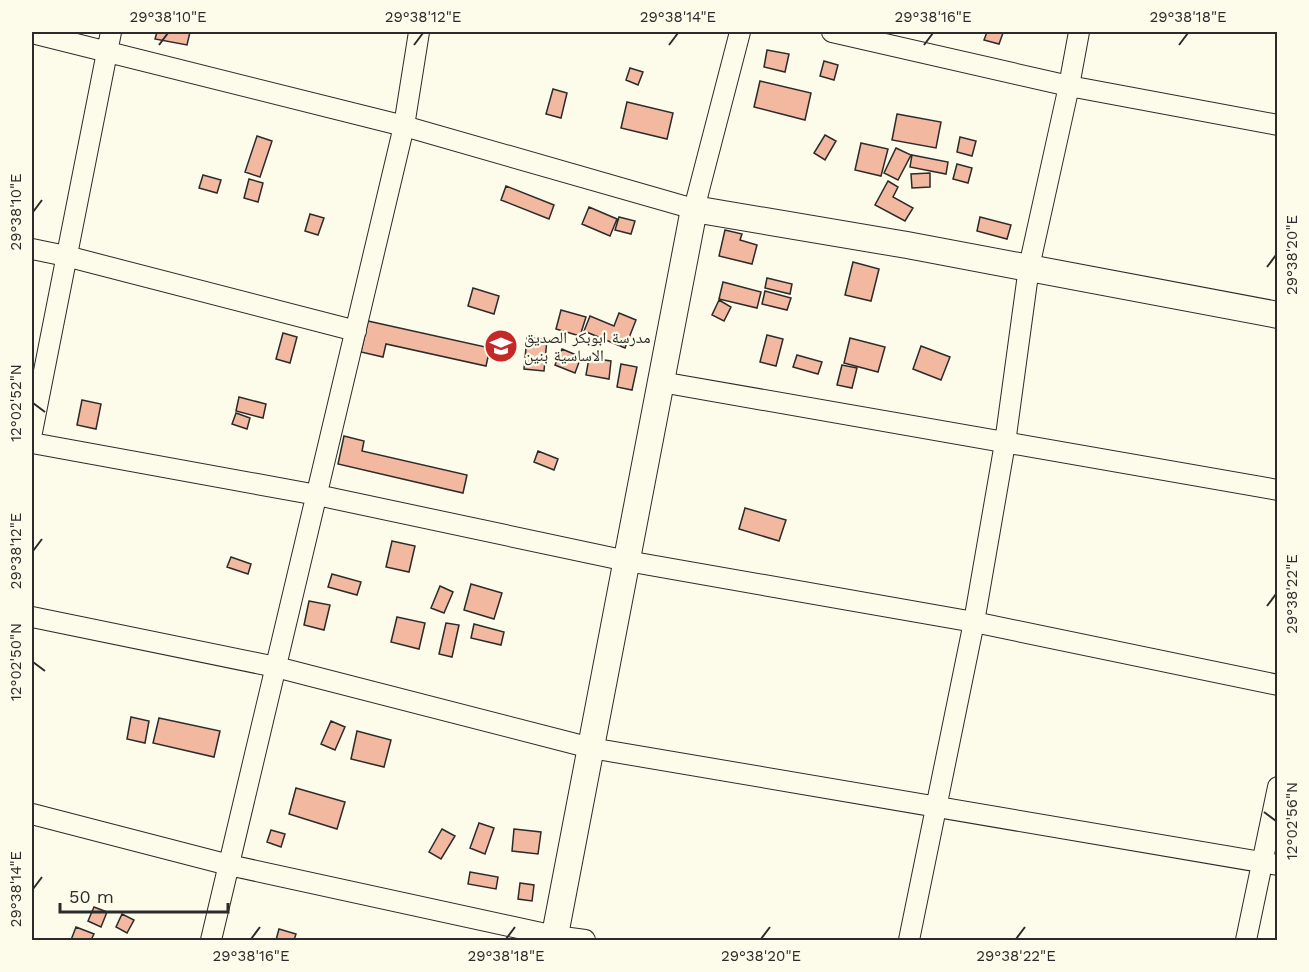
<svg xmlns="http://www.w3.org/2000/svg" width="1309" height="972" viewBox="0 0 1309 972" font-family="'Work Sans','Noto Naskh Arabic',sans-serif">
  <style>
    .building { fill: #f2b8a0; stroke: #2b2b2b; stroke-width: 1.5 }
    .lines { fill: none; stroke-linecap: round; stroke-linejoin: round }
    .minor-casing { stroke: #2b2b2b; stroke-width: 22 }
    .tertiary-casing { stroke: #2b2b2b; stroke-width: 28 }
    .minor { stroke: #fdfbea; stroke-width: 20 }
    .tertiary { stroke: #fdfbea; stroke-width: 26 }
    .ticks { fill: none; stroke: #2b2b2b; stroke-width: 2 }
    .labels { text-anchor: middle; stroke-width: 4.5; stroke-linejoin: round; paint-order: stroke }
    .poi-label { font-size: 16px; fill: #2b2b2b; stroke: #fdfbea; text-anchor: start }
    .neatline { fill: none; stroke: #2b2b2b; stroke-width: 2 }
    .ticks-label { font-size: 15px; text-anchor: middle; fill: #2b2b2b }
  </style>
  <rect width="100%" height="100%" fill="#fdfbea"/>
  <path class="building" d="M157 32H190L187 45 155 39Z
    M987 32 1003 33 999 44 984 40Z
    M767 50 789 54 785 72 764 67Z
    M824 61 838 65 834 80 820 76Z
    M630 68 643 72 638 85 626 80Z
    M760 81 811 93 805 120 754 107Z
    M553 89 567 93 561 118 546 114Z
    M627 102 673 113 667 139 621 128Z
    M897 114 941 122 936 148 892 140Z
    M825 135 836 141 825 160 814 153Z
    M257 136 272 141 260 177 245 172Z
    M960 137 976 141 972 156 957 152Z
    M861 143 888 149 881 176 855 170Z
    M896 148 911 155 898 180 884 173Z
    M912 155 948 162 946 174 910 167Z
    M957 164 972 168 968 183 953 179Z
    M930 173V187L912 188 911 174Z
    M203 175 221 180 217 193 199 188Z
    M249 179 263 183 258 202 244 198Z
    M888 181 898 187 893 197 913 208 905 221 875 205Z
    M506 186 554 205 549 219 501 200Z
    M589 207 617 219 610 236 582 224Z
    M310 214 324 218 318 235 305 231Z
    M619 217 635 221 631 234 615 230Z
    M980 217 1011 225 1007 239 977 231Z
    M725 230 742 234 740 240 757 245 752 264 719 256Z
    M853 262 879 269 871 301 845 295Z
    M767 278 792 284 790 294 765 288Z
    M723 282 761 292 757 308 719 299Z
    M473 288 499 296 494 314 468 306Z
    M765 291 791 298 787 310 762 304Z
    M719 300 731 307 724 321 712 315Z
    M561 310 586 317 580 336 556 329Z
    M619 313 636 320 625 348 584 331 590 316 614 326Z
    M368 321 490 348 486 366 386 344 383 357 361 352Z
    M283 333 297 337 290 363 276 359Z
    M767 335 783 339 776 366 760 362Z
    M527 337 547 340 544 371 524 369Z
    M850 338 885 347 878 372 844 363Z
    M921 346 950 357 941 380 913 369Z
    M562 349 581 357 575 373 555 365Z
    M797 355 822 362 818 374 793 367Z
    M589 358 611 361 609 379 586 375Z
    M621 364 637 367 632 390 617 387Z
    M842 365 857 368 852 388 837 385Z
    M239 397 266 404 263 418 236 411Z
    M82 400 101 404 96 429 77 425Z
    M236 413 250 418 247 429 232 424Z
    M344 436 364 441 362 451 467 475 463 493 338 464Z
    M538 451 558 459 554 470 534 462Z
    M745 508 786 520 779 541 739 529Z
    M392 541 415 546 409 572 386 567Z
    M231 557 251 564 248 574 227 567Z
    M332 574 361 582 357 595 328 587Z
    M471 584 502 593 494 619 464 610Z
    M440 586 453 592 444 613 431 608Z
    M309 601 330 605 324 630 304 625Z
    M397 617 425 623 419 649 391 642Z
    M446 623 459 625 452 657 439 654Z
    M474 624 504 632 501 645 471 638Z
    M131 717 149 721 145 743 127 739Z
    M159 718 220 731 214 757 153 743Z
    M331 721 345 727 335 750 321 744Z
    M357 731 391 740 384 767 351 759Z
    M296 788 345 802 337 829 289 814Z
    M479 823 494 828 485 854 470 848Z
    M442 829 455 836 441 859 429 852Z
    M514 829 541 832 538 854 512 851Z
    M271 830 285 834 281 847 267 842Z
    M470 872 498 877 496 889 468 884Z
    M520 883 534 885 532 901 518 899Z
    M94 907 107 912 101 927 88 921Z
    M122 914 134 920 127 933 116 927Z
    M76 927 94 934 91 940H71Z
    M279 929 296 934 294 940H276Z"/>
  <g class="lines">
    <g class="minor-casing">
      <path id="minor" d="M832 32 1069 86 1278 125
        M32 33 404 126 694 209 740 32
        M32 249 66 256 356 331
        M661 382 1278 490
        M32 432 111 32
        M32 443 317 495 627 561 974 622 1278 685
        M32 617 276 667 591 748 1278 865
        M32 814 229 865 555 936 585 940
        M211 940 404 126 419 32
        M909 940 974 622 1005 443 1029 267 1069 86 1079 32
        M1246 940 1278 787"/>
    </g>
    <g class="tertiary-casing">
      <path id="tertiary" d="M554 940 694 209 907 245 1278 315"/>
    </g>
    <use href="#minor" class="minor"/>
    <use href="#tertiary" class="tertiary"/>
  </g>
  <path class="ticks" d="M159 45 168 33M414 45 423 33M669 45 678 33M924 45 933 33M1179 45 1188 33M33 212 42 200M1267 267 1276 255M33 403 45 412M33 551 42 539M1267 606 1276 594M33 662 45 671M1264 812 1276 821M33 889 42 877M251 939 260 927M506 939 515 927M761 939 770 927M1016 939 1025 927"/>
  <defs>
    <g id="university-disc" transform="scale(1.725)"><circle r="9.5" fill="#c62828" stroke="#fdfbea"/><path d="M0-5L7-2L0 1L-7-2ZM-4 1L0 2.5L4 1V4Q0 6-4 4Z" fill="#fff"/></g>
  </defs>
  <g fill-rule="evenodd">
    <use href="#university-disc" x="501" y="346"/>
  </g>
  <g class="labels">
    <g class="poi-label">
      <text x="524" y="343">مدرسة ابوبكر الصديق<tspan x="524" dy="18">الاساسية بنين</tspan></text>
    </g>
  </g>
  <rect width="1309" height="972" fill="none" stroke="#fdfbea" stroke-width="66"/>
  <path d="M60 903v9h168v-9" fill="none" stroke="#2b2b2b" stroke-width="3"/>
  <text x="69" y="903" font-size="18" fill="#2b2b2b" stroke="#fdfbea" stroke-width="4.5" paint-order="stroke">50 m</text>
  <rect x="33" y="33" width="1243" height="906" class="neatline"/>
  <g class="ticks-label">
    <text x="168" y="22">29°38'10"E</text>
    <text x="423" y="22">29°38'12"E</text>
    <text x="678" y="22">29°38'14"E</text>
    <text x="933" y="22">29°38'16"E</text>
    <text x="1188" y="22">29°38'18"E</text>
    <text transform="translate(16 212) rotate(-90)" y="5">29°38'10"E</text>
    <text transform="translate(1292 255) rotate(-90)" y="5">29°38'20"E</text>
    <text transform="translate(16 403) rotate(-90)" y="5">12°02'52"N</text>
    <text transform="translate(16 551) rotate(-90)" y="5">29°38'12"E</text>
    <text transform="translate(1292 594) rotate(-90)" y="5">29°38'22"E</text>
    <text transform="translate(16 662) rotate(-90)" y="5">12°02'50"N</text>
    <text transform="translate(1292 821) rotate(-90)" y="5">12°02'56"N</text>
    <text transform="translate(16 889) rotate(-90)" y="5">29°38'14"E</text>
    <text x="251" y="961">29°38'16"E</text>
    <text x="506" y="961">29°38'18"E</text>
    <text x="761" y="961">29°38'20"E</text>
    <text x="1016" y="961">29°38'22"E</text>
  </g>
</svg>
